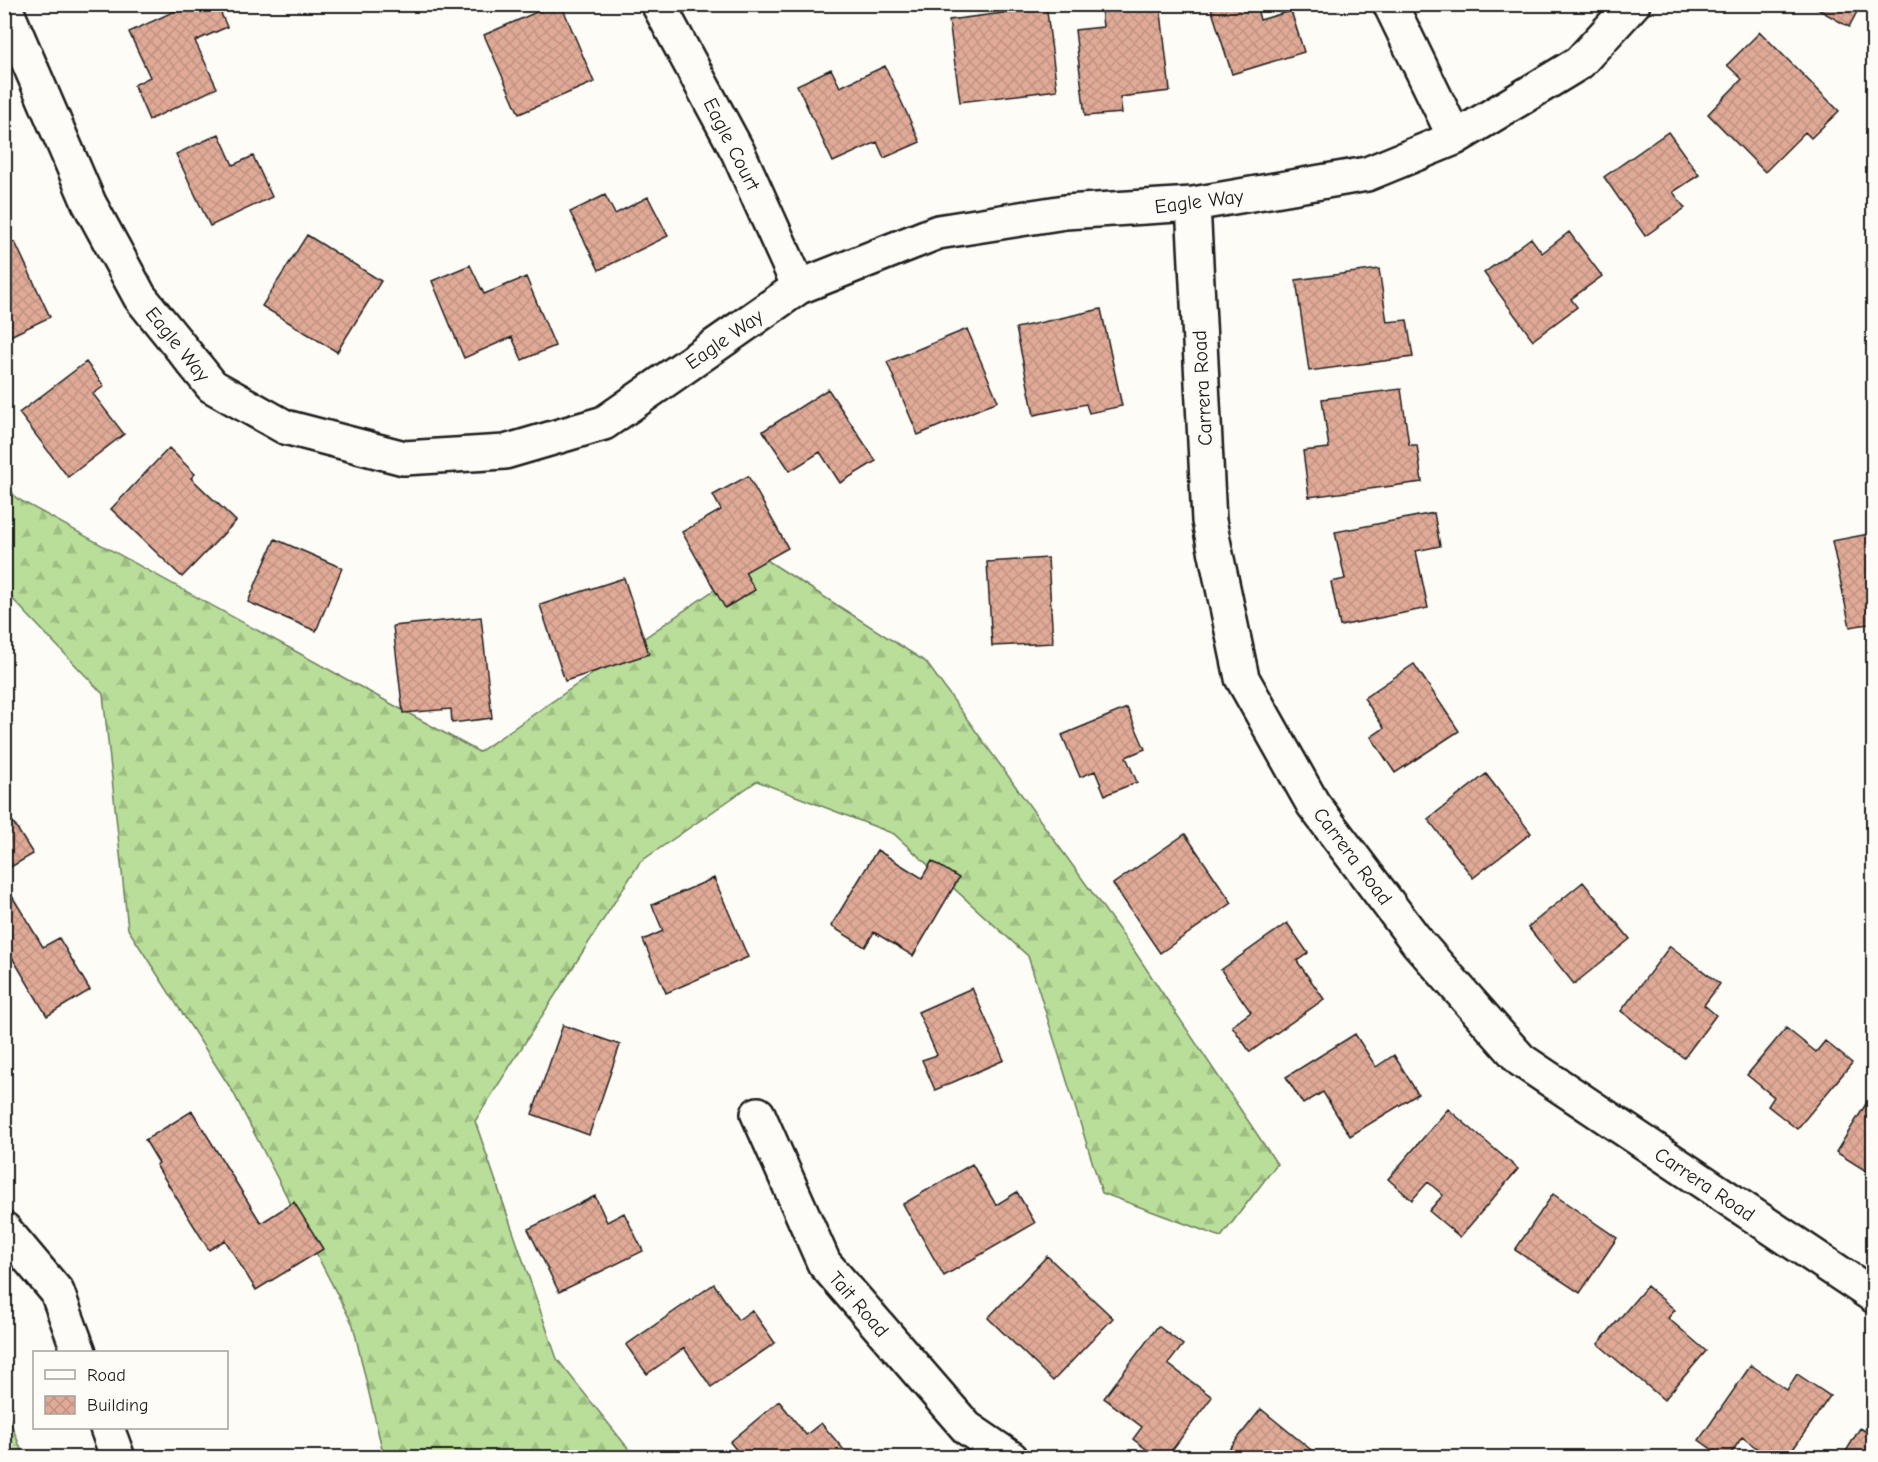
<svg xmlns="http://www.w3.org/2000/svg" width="1878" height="1462" viewBox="0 0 1878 1462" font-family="'Comic Neue',sans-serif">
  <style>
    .forest { fill: url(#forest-firs); stroke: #6a7d5a; stroke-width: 1.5 }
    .wetland { fill: url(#wetland-marsh); stroke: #6a7d5a; stroke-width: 1.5 }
    .building { fill: url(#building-cross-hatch); stroke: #1c1c1c; stroke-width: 1.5 }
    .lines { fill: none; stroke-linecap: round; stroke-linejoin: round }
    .street-casing { stroke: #1c1c1c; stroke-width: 38 }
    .secondary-casing { stroke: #1c1c1c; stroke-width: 38 }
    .street { stroke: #fdfcf7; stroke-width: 33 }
    .secondary { stroke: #fdfcf7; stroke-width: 33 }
    .labels { text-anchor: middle; stroke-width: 5; stroke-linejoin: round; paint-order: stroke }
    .street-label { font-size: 20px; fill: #1c1c1c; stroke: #fdfcf7 }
  </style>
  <defs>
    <pattern id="forest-firs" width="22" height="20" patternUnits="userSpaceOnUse" patternTransform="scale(1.5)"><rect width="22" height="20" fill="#b8de99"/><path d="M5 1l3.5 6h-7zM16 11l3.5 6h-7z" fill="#9ebe83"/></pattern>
    <pattern id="wetland-marsh" width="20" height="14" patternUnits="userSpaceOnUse" patternTransform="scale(1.5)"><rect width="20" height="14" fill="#b8de99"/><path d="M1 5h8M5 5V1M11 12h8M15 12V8" fill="none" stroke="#9ebe83"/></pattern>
    <pattern id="building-cross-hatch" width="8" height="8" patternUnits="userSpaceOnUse" patternTransform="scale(1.5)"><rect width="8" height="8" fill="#e1aa97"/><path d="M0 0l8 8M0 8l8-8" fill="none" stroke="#c09282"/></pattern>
  </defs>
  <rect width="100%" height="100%" fill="#fdfcf7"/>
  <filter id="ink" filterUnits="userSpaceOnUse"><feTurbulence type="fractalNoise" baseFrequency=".0167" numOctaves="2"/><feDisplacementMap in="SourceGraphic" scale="12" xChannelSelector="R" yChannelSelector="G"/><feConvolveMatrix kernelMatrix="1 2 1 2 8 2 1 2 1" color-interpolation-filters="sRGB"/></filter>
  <g filter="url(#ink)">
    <path class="forest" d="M4 480 16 498 479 752 762 557 926 662 1135 952 1277 1164 1221 1237 1102 1193 1028 956 894 834 757 781 640 862 475 1121 557 1359 635 1457H384L353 1325 233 1092 128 929 103 694 5 591Z"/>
    <path class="wetland" d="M4 1408H5L24 1457H5Z"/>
    <path class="building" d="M190 4H217L227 27 195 41 217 88 149 120 134 85 150 77 129 32Z
      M555 4H561L594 82 519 114 484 35Z
      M1017 4H1046L1057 90 960 102 949 20 1018 11Z
      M1135 4H1160L1170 91 1120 97 1122 113 1085 116 1075 30 1103 27 1101 8Z
      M1223 4H1256L1260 20 1291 11 1304 52 1232 74 1211 8Z
      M1809 4H1861L1849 27Z
      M1760 32 1839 111 1811 138 1805 132 1765 172 1708 114 1742 79 1727 65Z
      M885 66 920 142 884 158 877 142 833 162 797 85 831 69 840 87Z
      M1668 132 1699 175 1673 192 1685 208 1645 236 1604 177Z
      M219 134 233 165 253 156 272 197 210 226 176 154Z
      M605 195 615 214 648 197 668 236 599 270 570 212Z
      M1569 232 1602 276 1571 299 1577 307 1533 340 1484 273 1531 238 1542 253Z
      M307 235 381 281 337 352 262 306Z
      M15 242 50 317 4 339V246Z
      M470 265 484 294 526 277 555 346 522 360 512 337 464 358 432 281Z
      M1379 269 1387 322 1407 320 1413 357 1309 371 1296 280Z
      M1101 309 1122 406 1089 413 1086 404 1034 415 1016 328Z
      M967 329 998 401 918 435 887 362Z
      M86 362 104 386 93 394 124 434 68 477 19 413Z
      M828 389 876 461 840 483 820 452 790 471 763 431Z
      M1401 389 1409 445H1417L1422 482 1309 497 1303 451 1329 448 1322 399Z
      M169 448 195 474 191 478 236 521 182 577 111 509Z
      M748 476 788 548 745 572 755 590 725 608 682 532 721 510 713 495Z
      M1434 513 1440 546 1416 551 1428 608 1340 626 1331 582 1345 579 1335 532Z
      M1874 533V623L1850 627 1832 541Z
      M275 539 342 568 316 631 248 602Z
      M1048 558 1053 643 992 646 987 562Z
      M624 578 649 654 565 681 540 605Z
      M481 617 492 718 452 723 451 709 403 713 393 626Z
      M1414 664 1459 731 1395 773 1371 737 1384 728 1364 698Z
      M1127 708 1145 749 1126 757 1137 782 1105 795 1095 771 1080 777 1062 735Z
      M1486 774 1531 833 1473 878 1428 819Z
      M13 822 33 854 4 871V827Z
      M1185 834 1232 903 1160 953 1113 884Z
      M877 850 922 878 932 861 959 878 913 956 874 932 865 947 831 926Z
      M714 878 748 957 666 993 643 940 663 931 652 905Z
      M1583 882 1630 939 1574 984 1528 927Z
      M4 883 43 947 59 938 90 990 47 1016 4 944Z
      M1287 923 1308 953 1297 961 1324 999 1250 1052 1232 1026 1251 1012 1221 970Z
      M1670 946 1720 984 1704 1005 1716 1015 1684 1058 1621 1011Z
      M972 988 1004 1060 935 1090 922 1060 937 1055 918 1012Z
      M563 1025 620 1045 589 1135 532 1114Z
      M1786 1028 1816 1052 1825 1041 1852 1063 1797 1129 1768 1106 1774 1097 1747 1075Z
      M1355 1034 1376 1067 1394 1055 1418 1094 1350 1136 1323 1092 1303 1104 1286 1077Z
      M1874 1091V1176L1836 1152Z
      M1448 1109 1518 1169 1460 1237 1429 1211 1443 1195 1428 1182 1412 1200 1388 1179Z
      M192 1111 261 1223 294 1202 323 1249 256 1290 225 1240 209 1250 156 1165 159 1163 145 1140Z
      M972 1164 996 1205 1017 1192 1035 1223 944 1276 903 1204Z
      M1553 1194 1617 1238 1580 1293 1515 1250Z
      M595 1196 607 1222 624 1213 643 1251 559 1292 528 1229Z
      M1047 1256 1113 1318 1053 1381 988 1318Z
      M714 1284 738 1320 752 1310 775 1343 711 1387 684 1348 647 1374 626 1345Z
      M1647 1286 1675 1310 1668 1318 1706 1351 1664 1400 1598 1344Z
      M1158 1326 1183 1345 1168 1364 1212 1397 1166 1458H1158L1133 1439 1142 1427 1104 1398Z
      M1751 1365 1787 1390 1797 1374 1830 1396 1787 1458H1770L1742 1437 1728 1458H1724L1699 1440Z
      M779 1401 806 1435 821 1423 850 1457 743 1458 730 1442Z
      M1261 1409 1321 1458H1222Z
      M1860 1428 1874 1436V1458H1842Z"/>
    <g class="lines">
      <g class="street-casing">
        <path id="street" d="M658 4 738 152 799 287
          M1390 4 1455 138
          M4 5 89 203 140 297 212 386 285 427 404 458 505 452 604 423 799 287 938 232 1065 212 1193 204 1367 174 1455 138 1579 63 1633 4
          M1193 204 1209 521 1242 678 1313 804 1418 943 1521 1060 1874 1296
          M758 1114 824 1263 967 1428 1011 1458"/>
      </g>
      <g class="secondary-casing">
        <path id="secondary" d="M4 1229 57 1292 79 1352
          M107 1428 118 1458"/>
      </g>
      <use href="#street" class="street"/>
      <use href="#secondary" class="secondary"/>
    </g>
  </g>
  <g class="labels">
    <g class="street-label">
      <text transform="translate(732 144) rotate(63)" y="7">Eagle Court</text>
      <text transform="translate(1199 201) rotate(-7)" y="7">Eagle Way</text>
      <text transform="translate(724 339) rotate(-35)" y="7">Eagle Way</text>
      <text transform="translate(178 344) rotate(51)" y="7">Eagle Way</text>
      <text transform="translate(1202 388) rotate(-93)" y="7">Carrera Road</text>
      <text transform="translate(1353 856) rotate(53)" y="7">Carrera Road</text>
      <text transform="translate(1705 1184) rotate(34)" y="7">Carrera Road</text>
      <text transform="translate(859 1304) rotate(49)" y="7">Tait Road</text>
    </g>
  </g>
  <rect width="1878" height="1462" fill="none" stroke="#fdfcf7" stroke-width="24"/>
  <rect x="12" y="12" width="1854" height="1438" fill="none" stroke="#1c1c1c" stroke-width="2" filter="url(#ink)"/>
  <rect x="33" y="1351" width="195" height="78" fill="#fdfcf7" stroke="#a3a29f" stroke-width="1.5"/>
  <rect x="45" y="1370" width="30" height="9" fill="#fdfcf7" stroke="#a3a29f" stroke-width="1.5"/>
  <text x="87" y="1381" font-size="18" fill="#1c1c1c">Road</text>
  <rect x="45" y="1396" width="30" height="18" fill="url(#building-cross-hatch)" stroke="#a3a29f" stroke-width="1.5"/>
  <text x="87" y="1411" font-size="18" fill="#1c1c1c">Building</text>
</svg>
